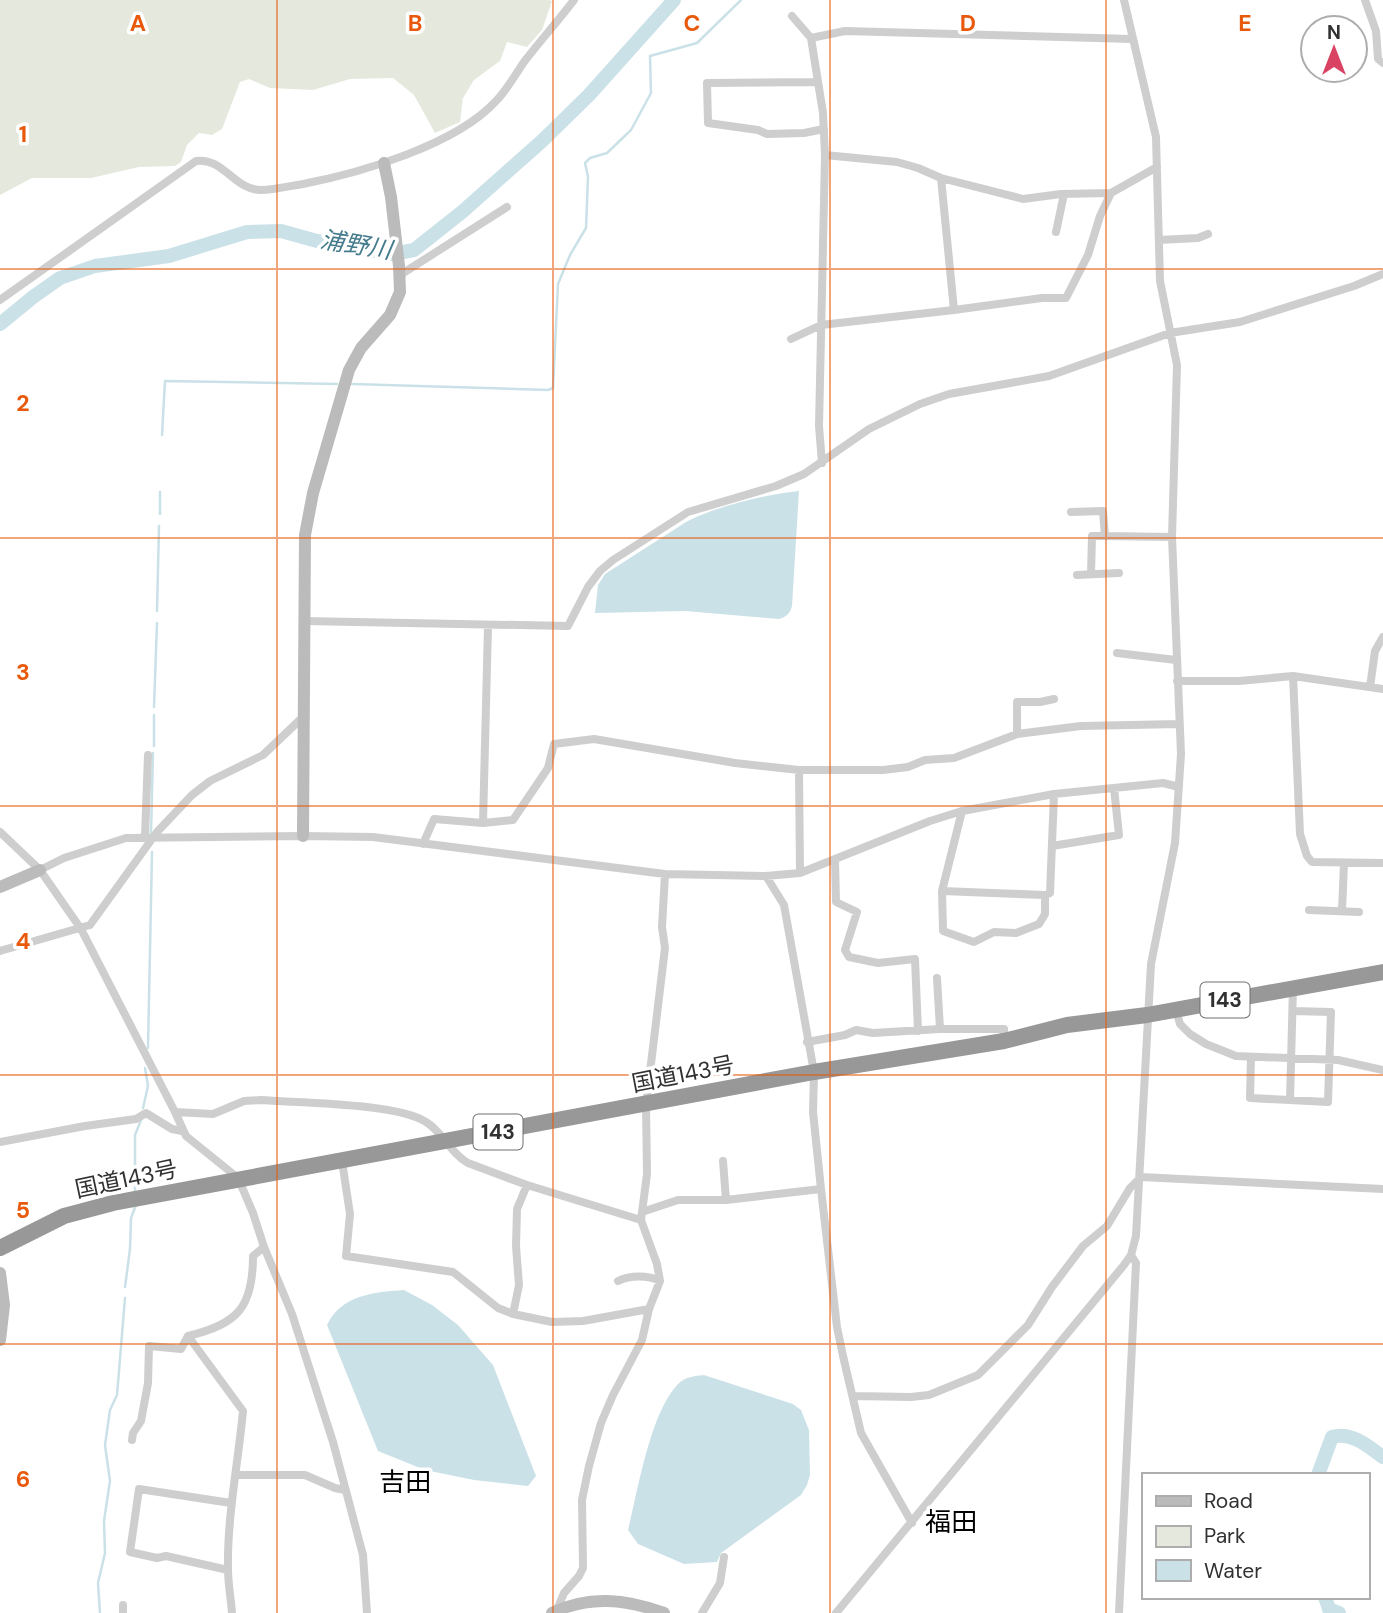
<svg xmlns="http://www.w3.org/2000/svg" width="1383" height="1613" viewBox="0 0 1383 1613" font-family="'DM Sans','Noto Sans JP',sans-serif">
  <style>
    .green { fill: #e5e9dd }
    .water { fill: #cbe1e8 }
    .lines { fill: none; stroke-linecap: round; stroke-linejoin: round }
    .stream { stroke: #cbe1e8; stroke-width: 2.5 }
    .river { stroke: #cbe1e8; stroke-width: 14 }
    .street { stroke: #cecece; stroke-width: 8 }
    .secondary { stroke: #bbb; stroke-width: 12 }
    .highway { stroke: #989898; stroke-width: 16 }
    .grid { fill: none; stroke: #e8590c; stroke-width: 2; stroke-opacity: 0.55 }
    .labels { text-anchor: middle; stroke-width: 7; stroke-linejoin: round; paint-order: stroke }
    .shield { fill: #fff; stroke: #6f6f6f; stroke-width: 2 }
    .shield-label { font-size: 21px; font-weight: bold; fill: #313131 }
    .street-label { font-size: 23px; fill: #313131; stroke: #fff }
    .water-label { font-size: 24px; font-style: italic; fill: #447b8d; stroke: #fff }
    .quarter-label { font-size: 26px; fill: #000; stroke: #fff }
    .grid-label { font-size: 23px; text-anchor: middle; font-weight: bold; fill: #e8590c; stroke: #fff; stroke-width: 7; stroke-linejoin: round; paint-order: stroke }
  </style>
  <rect width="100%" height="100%" fill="#fff"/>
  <path class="green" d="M0 0H549L552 1 542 30 527 47 507 42 500 61 474 80 463 98 460 122 435 133 414 95 393 78 350 79 313 90 270 88 249 79 240 82 222 129 212 135 199 133 187 145 181 162 175 166 139 167 91 178H32L0 195Z"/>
  <path class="water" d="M799 491 792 606C790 614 786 617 779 619L685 611 595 613 598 585 605 574 686 522C714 507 767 494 799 491Z
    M404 1290 432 1305 458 1325 493 1365 536 1476 528 1486 474 1480 425 1470 378 1451 327 1325C341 1295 374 1292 404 1290Z
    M704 1375 793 1404 801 1410 809 1430 810 1475 807 1485 801 1495 721 1553 717 1562 684 1564 638 1544 628 1530C638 1490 650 1413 678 1384 685 1377 694 1376 704 1375Z"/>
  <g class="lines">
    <path class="stream" d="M352 384 548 390 553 388 558 284 570 255 586 228 588 177 585 163 590 158 607 153 631 130 651 93 650 56 697 43 741 0
      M162 435 165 381 337 384
      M160 514V492
      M157 611 159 526
      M154 707 157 623
      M154 746V715
      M151 833 153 753
      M148 1048 152 852
      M143 1108 148 1086 145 1068
      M135 1193V1135L141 1120
      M125 1287 130 1249 131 1218 136 1205
      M100 1613 98 1583 105 1553 104 1521 110 1481 105 1445 110 1410 117 1395 125 1298"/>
    <path class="river" d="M0 324 33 297 60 278 95 266 169 256 247 232 281 231 317 241 393 254 414 250 462 212 542 141 589 95 674 0
      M1318 1475 1332 1437C1351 1431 1369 1447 1383 1457
      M1325 1597 1329 1609 1339 1613"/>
    <path class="street" d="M1365 0 1376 31 1378 59 1383 63
      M792 16 811 38 823 113 825 155 819 426 822 463
      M811 38 845 31 1132 39
      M818 82 707 83 708 123 758 130 767 134 804 133 824 129
      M825 155 897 162 918 168 941 178 1023 199 1061 194 1111 193 1157 167
      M941 178 954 310
      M1056 232 1064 194
      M1159 240 1198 238 1208 234
      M400 275 507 207
      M0 300 196 161C223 157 234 190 261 190 275 190 289 186 303 184 360 173 456 145 496 101 507 90 515 75 524 62 540 41 558 21 574 0
      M791 339 821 325 954 310 1042 298H1066L1088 255 1100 216 1111 193
      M1071 512 1103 511 1105 536 1172 537
      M1091 574 1092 536H1105
      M1077 575 1119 573
      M304 621 568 626 588 587 600 571 613 560 688 512 776 486 804 474 869 429 920 404 949 394 1049 376 1170 333 1240 322 1354 286 1383 274
      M1117 653 1176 660
      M1293 676 1300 834 1307 856 1312 862 1383 863
      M1177 681H1239L1293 676 1383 689
      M1370 687 1375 651 1383 637
      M1017 734V702H1040L1054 699
      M799 770 800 873
      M962 811 942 891 943 931 974 942 994 932 1016 933 1039 924 1045 914V895
      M483 823 488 626
      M0 832 40 870 81 929 175 1112 186 1136 238 1178 253 1213 264 1247 292 1314 333 1442 363 1555 367 1613
      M145 837 148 755
      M423 844 434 819 483 823 513 820 548 768 554 744 594 739 735 763 799 770H883L908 767 925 760 954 758 1017 734 1081 726 1179 724
      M1052 846 1119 835 1114 788
      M835 859 836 902 857 912 845 950 849 957 878 963 915 959 918 1031
      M40 870 64 858 126 838 303 836 373 837 665 874 766 876 800 873 930 821 962 811 1054 794 1163 783 1179 787
      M766 876 784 905 814 1072 813 1112 821 1189 837 1327 843 1356 861 1433 912 1523
      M942 891 1045 895 1050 893 1054 794
      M1309 910 1359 912
      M1342 911 1344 863
      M0 951 90 925 157 832 192 795 210 781 263 755 304 716
      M937 978 940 1029
      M1176 1010 1180 1024 1190 1034 1206 1044 1236 1056 1338 1060 1383 1070
      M807 1042 845 1035 856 1030 873 1033 940 1029H1004V1041
      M1251 1057 1250 1098 1328 1102 1331 1012 1293 1011
      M1290 1100 1293 987
      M175 1112 213 1114 244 1101 261 1100C299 1103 397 1103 426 1122 443 1132 450 1153 468 1163L527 1185 641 1220
      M0 1142 85 1126 136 1119 146 1113 172 1129 182 1131
      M342 1161 350 1214 346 1256 453 1272 498 1308 513 1314 552 1322 583 1321 649 1309
      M723 1161 726 1200
      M642 1212 678 1200H726L821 1189
      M618 1281C630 1275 648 1275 660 1281
      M513 1314 519 1285 516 1246 517 1209 527 1185
      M188 1336 243 1411C238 1464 227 1517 228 1569 228 1584 231 1599 232 1613
      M854 1396 911 1397 929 1395 978 1375 1028 1325 1052 1287 1083 1246 1107 1226 1130 1188 1141 1177 1383 1189
      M132 1440 133 1433 141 1421 148 1383 149 1346 181 1349 188 1336C238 1324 253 1307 253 1256L264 1247
      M237 1475H305L335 1488 345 1490
      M228 1570 166 1556 157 1558 130 1552 139 1489 231 1503
      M123 1605V1613
      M556 1612 564 1593 579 1576 583 1568 582 1500 589 1466 601 1423 613 1395 642 1340 649 1309 660 1281 657 1264 641 1220 647 1174 646 1105 665 948 662 927 665 874
      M702 1613 720 1583 724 1557
      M836 1613 1124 1265 1131 1255 1136 1236 1151 964 1175 843 1181 754 1172 537 1177 365 1160 281 1156 137 1124 0
      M1119 1613 1136 1263 1131 1255"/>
    <path class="secondary" d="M303 836 305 535 313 493 349 370 361 348 390 315 400 292 399 266 391 197 384 163
      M0 887 40 870
      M0 1273 4 1305 0 1340
      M552 1613C589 1595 626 1599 664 1613"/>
    <path class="highway" d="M0 1248 64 1216 113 1203 814 1072 1004 1041 1067 1025 1147 1015 1383 972"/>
  </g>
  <path class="grid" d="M277 0V1613M553 0V1613M830 0V1613M1106 0V1613M0 269H1383M0 538H1383M0 806H1383M0 1075H1383M0 1344H1383"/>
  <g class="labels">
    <g class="shield">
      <rect x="1200.5" y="982.5" width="49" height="35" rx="5"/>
      <rect x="473.5" y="1114.5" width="49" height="35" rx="5"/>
    </g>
    <g class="shield-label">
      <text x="1225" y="1007">143</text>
      <text x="498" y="1139">143</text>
    </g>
    <g class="street-label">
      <text transform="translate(683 1074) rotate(-11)" y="8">国道143号</text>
      <text transform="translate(126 1179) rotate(-12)" y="8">国道143号</text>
    </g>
    <g class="water-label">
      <text transform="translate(356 245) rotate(9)" y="8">浦野川</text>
    </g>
    <g class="quarter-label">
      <text x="405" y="1491">吉田</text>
      <text x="951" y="1531">福田</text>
    </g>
  </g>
  <g class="grid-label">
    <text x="138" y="31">A</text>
    <text x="415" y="31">B</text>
    <text x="692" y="31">C</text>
    <text x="968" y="31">D</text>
    <text x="1245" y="31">E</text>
    <text x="23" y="142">1</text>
    <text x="23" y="411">2</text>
    <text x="23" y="680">3</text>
    <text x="23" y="949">4</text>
    <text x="23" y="1218">5</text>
    <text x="23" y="1487">6</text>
  </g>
  <rect x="1142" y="1473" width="228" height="126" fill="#ffffff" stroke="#adadad" stroke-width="2"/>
  <rect x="1156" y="1496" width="35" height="10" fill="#bbbbbb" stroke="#adadad" stroke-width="2"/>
  <text x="1204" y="1508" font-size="21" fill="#313131">Road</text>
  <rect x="1156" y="1526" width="35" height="21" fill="#e5e9dd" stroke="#adadad" stroke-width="2"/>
  <text x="1204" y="1543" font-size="21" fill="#313131">Park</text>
  <rect x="1156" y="1560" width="35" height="21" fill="#cbe1e8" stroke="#adadad" stroke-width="2"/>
  <text x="1204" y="1578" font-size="21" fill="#313131">Water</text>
  <g transform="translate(1334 49)"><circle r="33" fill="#ffffff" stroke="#adadad" stroke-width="2"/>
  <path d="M0-5L12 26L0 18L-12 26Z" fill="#d94262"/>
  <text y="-10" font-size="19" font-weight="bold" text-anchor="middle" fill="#313131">N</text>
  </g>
</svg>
